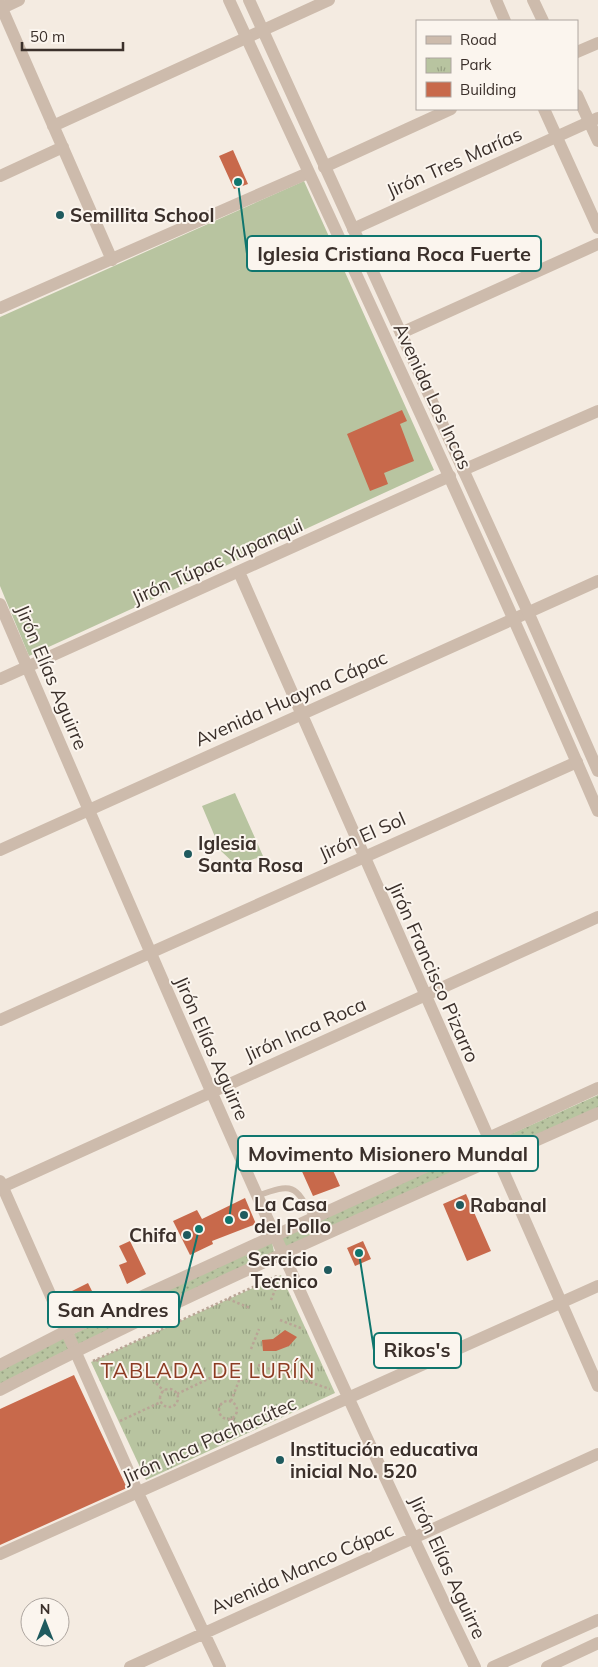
<svg xmlns="http://www.w3.org/2000/svg" width="598" height="1667" viewBox="0 0 598 1667" font-family="Mulish,sans-serif">
  <style>
    .grass { fill: url(#grass-dots) }
    .park { fill: url(#park-tufts) }
    .pitch { fill: #b8c4a0 }
    .building { fill: #c8694b }
    .lines { fill: none; stroke-linecap: round; stroke-linejoin: round }
    .path { stroke: #b9a596; stroke-width: 2.5; stroke-dasharray: 2.5 2.5; stroke-linecap: butt }
    .service { stroke: #cdbbac; stroke-width: 6 }
    .minor { stroke: #cdbbac; stroke-width: 12 }
    .tertiary { stroke: #cdbbac; stroke-width: 12 }
    .poi-dot { fill: #1f5a5e; stroke: #fbf5ee; stroke-width: 2 }
    .labels { text-anchor: middle; stroke-width: 4; stroke-linejoin: round; paint-order: stroke }
    .street-label { font-size: 19px; fill: #3b302b; stroke: #fbf5ee }
    .poi-label { font-size: 19px; font-weight: bold; fill: #3b302b; stroke: #fbf5ee; text-anchor: start }
    .quarter-label { font-size: 21px; letter-spacing: 1px; fill: #8c3b22; stroke: #fbf5ee }
    .leader { fill: none; stroke: #0f766e; stroke-width: 2 }
    .callout-dot { fill: #0f766e; stroke: #fbf5ee; stroke-width: 2 }
    .callout { fill: #fbf5ee; stroke: #0f766e; stroke-width: 2 }
    .callout-label { font-size: 20px; text-anchor: middle; font-weight: bold; fill: #3b302b }
  </style>
  <defs>
    <pattern id="grass-dots" width="8" height="8" patternUnits="userSpaceOnUse" patternTransform="scale(1.25)"><rect width="8" height="8" fill="#b8c4a0"/><path d="M2 2h.1M6 6h.1" fill="none" stroke="#97a083" stroke-width="1.8" stroke-linecap="round"/></pattern>
    <pattern id="park-tufts" width="24" height="20" patternUnits="userSpaceOnUse" patternTransform="scale(1.25)"><rect width="24" height="20" fill="#b8c4a0"/><path d="M3 7l-1-3M5 7V3M7 7l1-3M15 17l-1-3M17 17v-4M19 17l1-3" fill="none" stroke="#97a083"/></pattern>
  </defs>
  <rect width="100%" height="100%" fill="#f4ebe1"/>
  <path class="grass" d="M598 1095V1108L498 1152 493 1142Z
    M487 1145 491 1155 285 1248 281 1237Z
    M272 1242 274 1252 77 1345 73 1334Z
    M63 1337 69 1349 0 1385V1370Z"/>
  <path class="park" d="M281 1275 335 1393 146 1480 91 1362Z"/>
  <path class="pitch" d="M304 181 434 470 29 656 0 586V317Z
    M235 793 263 856 236 865 221 851 202 806Z"/>
  <path class="building" d="M233 150 248 184 234 189 219 156Z
    M402 410 407 421 400 424 414 461 384 473 388 484 370 491 347 434Z
    M318 1137 340 1186 313 1196 291 1147Z
    M466 1194 491 1251 467 1261 443 1204Z
    M245 1198 256 1224 212 1241 213 1244 190 1255 173 1221 197 1210 202 1219Z
    M130 1241 146 1274 127 1284 119 1265 127 1262 119 1246Z
    M363 1241 371 1259 355 1266 347 1248Z
    M88 1283 94 1295 72 1306 66 1294Z
    M285 1330 297 1337 289 1346 276 1351H263L262 1340 273 1339Z
    M74 1375 127 1488 0 1545V1409Z"/>
  <g class="lines">
    <path class="path" d="M228 1299 250 1308
      M271 1300 280 1278
      M280 1320 303 1329
      M251 1349 259 1329
      M96 1360 153 1380 164 1391
      M93 1361 279 1275
      M258 1365 330 1389
      M160 1398a9 9 0 1 1 18 0a9 9 0 1 1-18 0Z
      M177 1394 235 1366
      M219 1410a9 9 0 1 1 18 0a9 9 0 1 1-18 0Z
      M231 1401 242 1373
      M232 1418 241 1431
      M230 1419 235 1434
      M120 1421 161 1402"/>
    <path class="service" d="M257 1196C293 1183 295 1184 313 1218"/>
    <path class="minor" d="M496 0 505 21
      M533 0 543 21
      M0 4 112 260
      M0 9 19 0
      M577 52 598 43
      M577 95 598 141
      M544 109 598 228
      M53 126 329 0
      M324 167 451 109
      M0 176 63 147
      M353 229 598 118
      M0 308 308 173
      M401 333 598 244
      M463 470 598 411
      M239 572 598 1386
      M0 604C154 961 306 1318 475 1667
      M0 679 450 476
      M0 850 598 581
      M0 1020 577 762
      M0 1181 138 1493 220 1667
      M0 1188 598 917
      M0 1554 598 1286
      M130 1667 598 1454
      M493 1667 598 1620
      M547 1667 598 1643"/>
    <path class="tertiary" d="M229 0C354 270 480 538 598 811
      M249 0 528 612 598 771
      M0 1365 66 1331 598 1088
      M0 1390C195 1289 397 1203 598 1113"/>
  </g>
  <g class="poi-dot">
    <circle cx="60" cy="215" r="5"/>
    <circle cx="188" cy="854" r="5"/>
    <circle cx="460" cy="1205" r="5"/>
    <circle cx="244" cy="1215" r="5"/>
    <circle cx="187" cy="1235" r="5"/>
    <circle cx="328" cy="1270" r="5"/>
    <circle cx="280" cy="1460" r="5"/>
  </g>
  <g class="labels">
    <g class="street-label">
      <text transform="translate(454 162) rotate(-24)" y="7">Jirón Tres Marías</text>
      <text transform="translate(433 396) rotate(65)" y="7">Avenida Los Incas</text>
      <text transform="translate(217 561) rotate(-24)" y="7">Jirón Túpac Yupanqui</text>
      <text transform="translate(52 677) rotate(67)" y="7">Jirón Elías Aguirre</text>
      <text transform="translate(291 698) rotate(-24)" y="7">Avenida Huayna Cápac</text>
      <text transform="translate(362 836) rotate(-24)" y="7">Jirón El Sol</text>
      <text transform="translate(434 972) rotate(66)" y="7">Jirón Francisco Pizarro</text>
      <text transform="translate(305 1029) rotate(-24)" y="7">Jirón Inca Roca</text>
      <text transform="translate(212 1048) rotate(66)" y="7">Jirón Elías Aguirre</text>
      <text transform="translate(209 1440) rotate(-24)" y="7">Jirón Inca Pachacútec</text>
      <text transform="translate(448 1567) rotate(65)" y="7">Jirón Elías Aguirre</text>
      <text transform="translate(302 1568) rotate(-24)" y="7">Avenida Manco Cápac</text>
    </g>
    <g class="poi-label">
      <text x="70" y="222">Semillita School</text>
      <text x="198" y="850">Iglesia<tspan x="198" dy="22">Santa Rosa</tspan></text>
      <text x="254" y="1211">La Casa<tspan x="254" dy="22">del Pollo</tspan></text>
      <text x="470" y="1212">Rabanal</text>
      <text x="177" y="1242" text-anchor="end">Chifa</text>
      <text x="318" y="1266" text-anchor="end">Sercicio<tspan x="318" dy="22">Tecnico</tspan></text>
      <text x="290" y="1456">Institución educativa<tspan x="290" dy="22">inicial No. 520</tspan></text>
    </g>
    <g class="quarter-label">
      <text x="208" y="1378">TABLADA DE LURÍN</text>
    </g>
  </g>
  <path class="leader" d="M238 182L247 254M229 1220L238 1154M199 1229L179 1310M359 1253L374 1350"/>
  <g class="callout-dot">
    <circle cx="238" cy="182" r="5"/>
    <circle cx="229" cy="1220" r="5"/>
    <circle cx="199" cy="1229" r="5"/>
    <circle cx="359" cy="1253" r="5"/>
  </g>
  <g class="callout">
    <rect x="247" y="236" width="294" height="35" rx="5"/>
    <rect x="238" y="1136" width="300" height="35" rx="5"/>
    <rect x="48" y="1292" width="131" height="35" rx="5"/>
    <rect x="374" y="1333" width="87" height="35" rx="5"/>
  </g>
  <g class="callout-label">
    <text x="394" y="261">Iglesia Cristiana Roca Fuerte</text>
    <text x="388" y="1161">Movimento Misionero Mundal</text>
    <text x="113" y="1317">San Andres</text>
    <text x="417" y="1357">Rikos's</text>
  </g>
  <rect x="416" y="20" width="162" height="90" fill="#fbf5ee" stroke="#aea6a0"/>
  <rect x="426" y="36" width="25" height="8" fill="#cdbbac" stroke="#aea6a0"/>
  <text x="460" y="45" font-size="15" fill="#3b302b">Road</text>
  <rect x="426" y="58" width="25" height="15" fill="url(#park-tufts)" stroke="#aea6a0"/>
  <text x="460" y="70" font-size="15" fill="#3b302b">Park</text>
  <rect x="426" y="82" width="25" height="15" fill="#c8694b" stroke="#aea6a0"/>
  <text x="460" y="95" font-size="15" fill="#3b302b">Building</text>
  <g transform="translate(45 1622)"><circle r="24" fill="#fbf5ee" stroke="#aea6a0"/>
  <path d="M0-4L9 19L0 12L-9 19Z" fill="#1f5a5e"/>
  <text y="-8" font-size="14" font-weight="bold" text-anchor="middle" fill="#3b302b">N</text>
  </g>
  <path d="M22 42v8h101v-8" fill="none" stroke="#3b302b" stroke-width="2.5"/>
  <text x="30" y="42" font-size="15" fill="#3b302b" stroke="#fbf5ee" stroke-width="4" paint-order="stroke">50 m</text>
</svg>
